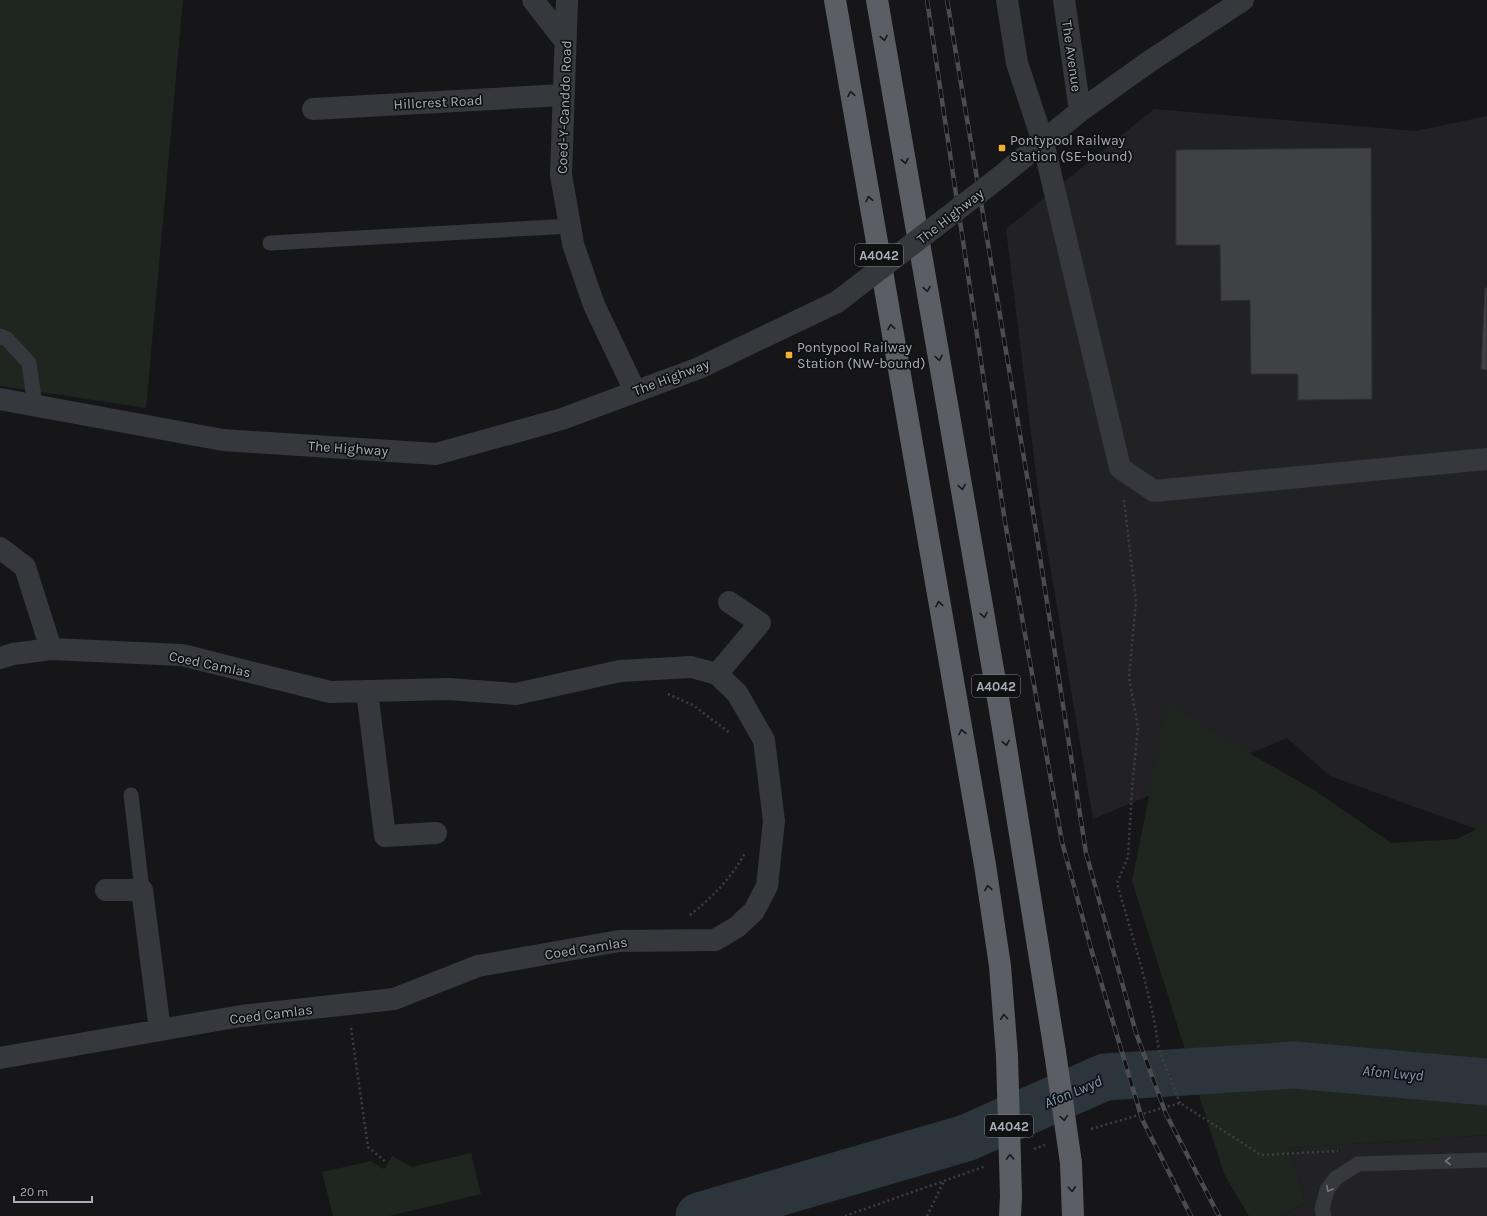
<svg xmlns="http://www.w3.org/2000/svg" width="1487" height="1216" viewBox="0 0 1487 1216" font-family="Karla,sans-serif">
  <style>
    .built { fill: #222225 }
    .green { fill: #1e261f }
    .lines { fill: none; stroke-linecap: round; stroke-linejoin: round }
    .river { stroke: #2c353c; stroke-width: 47 }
    .building { fill: #404145; stroke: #303034 }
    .path { stroke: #3d3f44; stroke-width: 2.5; stroke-dasharray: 2 3; stroke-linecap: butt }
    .service { stroke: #37383d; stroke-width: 15 }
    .minor { stroke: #37383d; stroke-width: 22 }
    .tertiary { stroke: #37383d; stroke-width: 22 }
    .trunk { stroke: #5b5e65; stroke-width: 22 }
    .rail-casing { stroke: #4a4c52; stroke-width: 4.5 }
    .rail { stroke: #111113; stroke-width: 3; stroke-dasharray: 9; stroke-linecap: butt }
    .tertiary-bridge { stroke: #37383d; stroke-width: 22 }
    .trunk-bridge { stroke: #5b5e65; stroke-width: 22 }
    .oneway { stroke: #18191b }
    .oneway2 { stroke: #757881 }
    .poi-dot { fill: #f2b134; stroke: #111113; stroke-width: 1.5 }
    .labels { text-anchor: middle; stroke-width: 3.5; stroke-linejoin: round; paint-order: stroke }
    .shield { fill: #111113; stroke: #7b7e86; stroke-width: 1 }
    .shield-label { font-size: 13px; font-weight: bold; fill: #a8adb8 }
    .street-label { font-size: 14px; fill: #a8adb8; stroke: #111113 }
    .poi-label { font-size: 14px; fill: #a8adb8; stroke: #111113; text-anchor: start }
    .water-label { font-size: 15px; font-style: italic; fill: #7f9bb3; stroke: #111113 }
  </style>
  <rect width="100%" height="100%" fill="#161618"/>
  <path class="built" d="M1154 109 1416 131 1487 116V833L1330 776 1287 738 1093 819 1040 507 1006 229Z
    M1487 1135V1216H1282L1305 1202 1289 1148Z"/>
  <path class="green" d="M0 0H183L146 408 0 386Z
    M1168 701 1205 728 1316 791 1391 843 1457 839 1487 824V1135L1289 1148 1305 1202 1282 1216H1249L1224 1174 1132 881Z
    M471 1153 481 1194 389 1216H333L322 1172 371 1161 384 1169 392 1156 412 1167Z"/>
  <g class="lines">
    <path class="river" d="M699 1216 966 1138 1105 1077 1295 1065 1487 1082"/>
  </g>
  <path class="building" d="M1371 148 1372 399 1298 400V374H1251L1250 300 1221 301 1220 245H1176V150Z
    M1485 288H1487V370L1481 369Z"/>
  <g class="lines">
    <path class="path" d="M1124 500 1136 602 1129 677 1138 728 1132 789 1128 857 1117 883 1142 969 1154 1019 1159 1050 1180 1103
      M668 694 693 705 731 734
      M690 915C713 897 731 878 745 853
      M351 1028 368 1147 386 1162
      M1091 1129 1180 1103 1261 1155 1338 1151
      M1034 1149 1045 1145
      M845 1216 986 1166
      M927 1216 944 1181"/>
    <path class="service" d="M270 243 570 226
      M0 336 7 339 29 363 35 405
      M131 795 142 890
      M1324 1216 1322 1209 1327 1190 1336 1178 1358 1164 1487 1160"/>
    <path class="minor" d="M533 0 565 41
      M567 0 561 175 570 226 573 244 594 305 635 391
      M1007 0 1017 63 1043 142 1120 468 1154 491 1487 459
      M1064 0 1080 111
      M313 109 563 95
      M0 548 25 567 51 649
      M0 658 13 654 51 649 182 655 330 692 448 689 516 694 620 671 691 667 717 674 737 693 764 740 774 821 767 886 754 911 737 927 715 940 619 941 478 966 394 999 241 1016 0 1058
      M717 674 760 623 729 602
      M367 691 385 836 436 833
      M106 890H142L160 1030"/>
    <path class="tertiary" d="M1001 176 1080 111 1150 61 1243 0
      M0 399 223 440 436 454 562 419 699 368 837 302"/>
    <path class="trunk" d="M835 0 985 865 1000 966 1007 1056
      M877 0 1000 710 1055 1052
      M1071 1163 1073 1216
      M1010 1216 1011 1196"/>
    <g class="rail-casing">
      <path id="rail" d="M927 0 1005 522 1062 842 1092 952 1142 1119 1191 1216
        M947 0 1033 512 1086 853 1136 1033 1166 1114 1219 1216"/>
    </g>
    <use href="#rail" class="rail"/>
    <path class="tertiary-bridge" d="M837 302 1001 176"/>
    <path class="trunk-bridge" d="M1055 1052 1071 1163
      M1007 1056 1011 1196"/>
  </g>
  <defs><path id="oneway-chevron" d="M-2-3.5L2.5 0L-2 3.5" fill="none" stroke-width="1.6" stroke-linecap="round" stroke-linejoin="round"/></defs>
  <g class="oneway">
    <use href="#oneway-chevron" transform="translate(884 38) rotate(80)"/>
    <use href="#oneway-chevron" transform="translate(851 94) rotate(-100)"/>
    <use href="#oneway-chevron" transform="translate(905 161) rotate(80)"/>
    <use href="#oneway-chevron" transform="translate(869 199) rotate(-100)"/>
    <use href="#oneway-chevron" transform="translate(927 289) rotate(80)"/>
    <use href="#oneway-chevron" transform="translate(891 327) rotate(-100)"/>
    <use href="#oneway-chevron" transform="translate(939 358) rotate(80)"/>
    <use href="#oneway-chevron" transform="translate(962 487) rotate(80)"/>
    <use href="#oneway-chevron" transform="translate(939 604) rotate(-100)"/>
    <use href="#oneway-chevron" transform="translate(984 615) rotate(80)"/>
    <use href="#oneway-chevron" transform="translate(962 732) rotate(-100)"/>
    <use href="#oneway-chevron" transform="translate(1006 743) rotate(80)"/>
    <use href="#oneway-chevron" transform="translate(988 888) rotate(-99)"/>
    <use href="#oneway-chevron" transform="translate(1004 1017) rotate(-94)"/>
    <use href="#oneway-chevron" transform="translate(1064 1118) rotate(82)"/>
    <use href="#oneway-chevron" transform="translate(1010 1157) rotate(-92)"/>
    <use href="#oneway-chevron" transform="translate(1072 1189) rotate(87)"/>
  </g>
  <g class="oneway2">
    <use href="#oneway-chevron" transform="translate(1448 1161) rotate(179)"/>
    <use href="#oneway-chevron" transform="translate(1329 1189) rotate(119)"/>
  </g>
  <g class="poi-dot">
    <rect x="998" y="144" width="8" height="8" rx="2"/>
    <rect x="785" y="351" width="8" height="8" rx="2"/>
  </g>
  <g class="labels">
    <g class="shield">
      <rect x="855" y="244" width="48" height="22" rx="3"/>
      <rect x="972" y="675" width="48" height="22" rx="3"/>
      <rect x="985" y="1115" width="48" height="22" rx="3"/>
    </g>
    <g class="shield-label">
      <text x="879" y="260">A4042</text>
      <text x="996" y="691">A4042</text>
      <text x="1009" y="1131">A4042</text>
    </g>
    <g class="street-label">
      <text transform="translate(1072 56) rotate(82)" y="5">The Avenue</text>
      <text transform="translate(438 102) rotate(-3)" y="5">Hillcrest Road</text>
      <text transform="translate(564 107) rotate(-88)" y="5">Coed-Y-Canddo Road</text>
      <text transform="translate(950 216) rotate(-38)" y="5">The Highway</text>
      <text transform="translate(671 377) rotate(-21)" y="5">The Highway</text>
      <text transform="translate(348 448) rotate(4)" y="5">The Highway</text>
      <text transform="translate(210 664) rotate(12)" y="5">Coed Camlas</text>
      <text transform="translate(586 948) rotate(-9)" y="5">Coed Camlas</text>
      <text transform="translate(271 1014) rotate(-7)" y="5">Coed Camlas</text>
    </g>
    <g class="poi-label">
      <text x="1010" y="145">Pontypool Railway<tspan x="1010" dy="16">Station (SE-bound)</tspan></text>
      <text x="797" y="352">Pontypool Railway<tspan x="797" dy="16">Station (NW-bound)</tspan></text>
    </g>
    <g class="water-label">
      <text transform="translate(1393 1073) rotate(5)" y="5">Afon Lwyd</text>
      <text transform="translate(1073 1092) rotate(-23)" y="5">Afon Lwyd</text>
    </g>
  </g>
  <path d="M14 1196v6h78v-6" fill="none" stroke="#a8adb8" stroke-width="2"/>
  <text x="20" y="1196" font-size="12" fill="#a8adb8" stroke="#111113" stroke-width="3" paint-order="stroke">20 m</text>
</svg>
